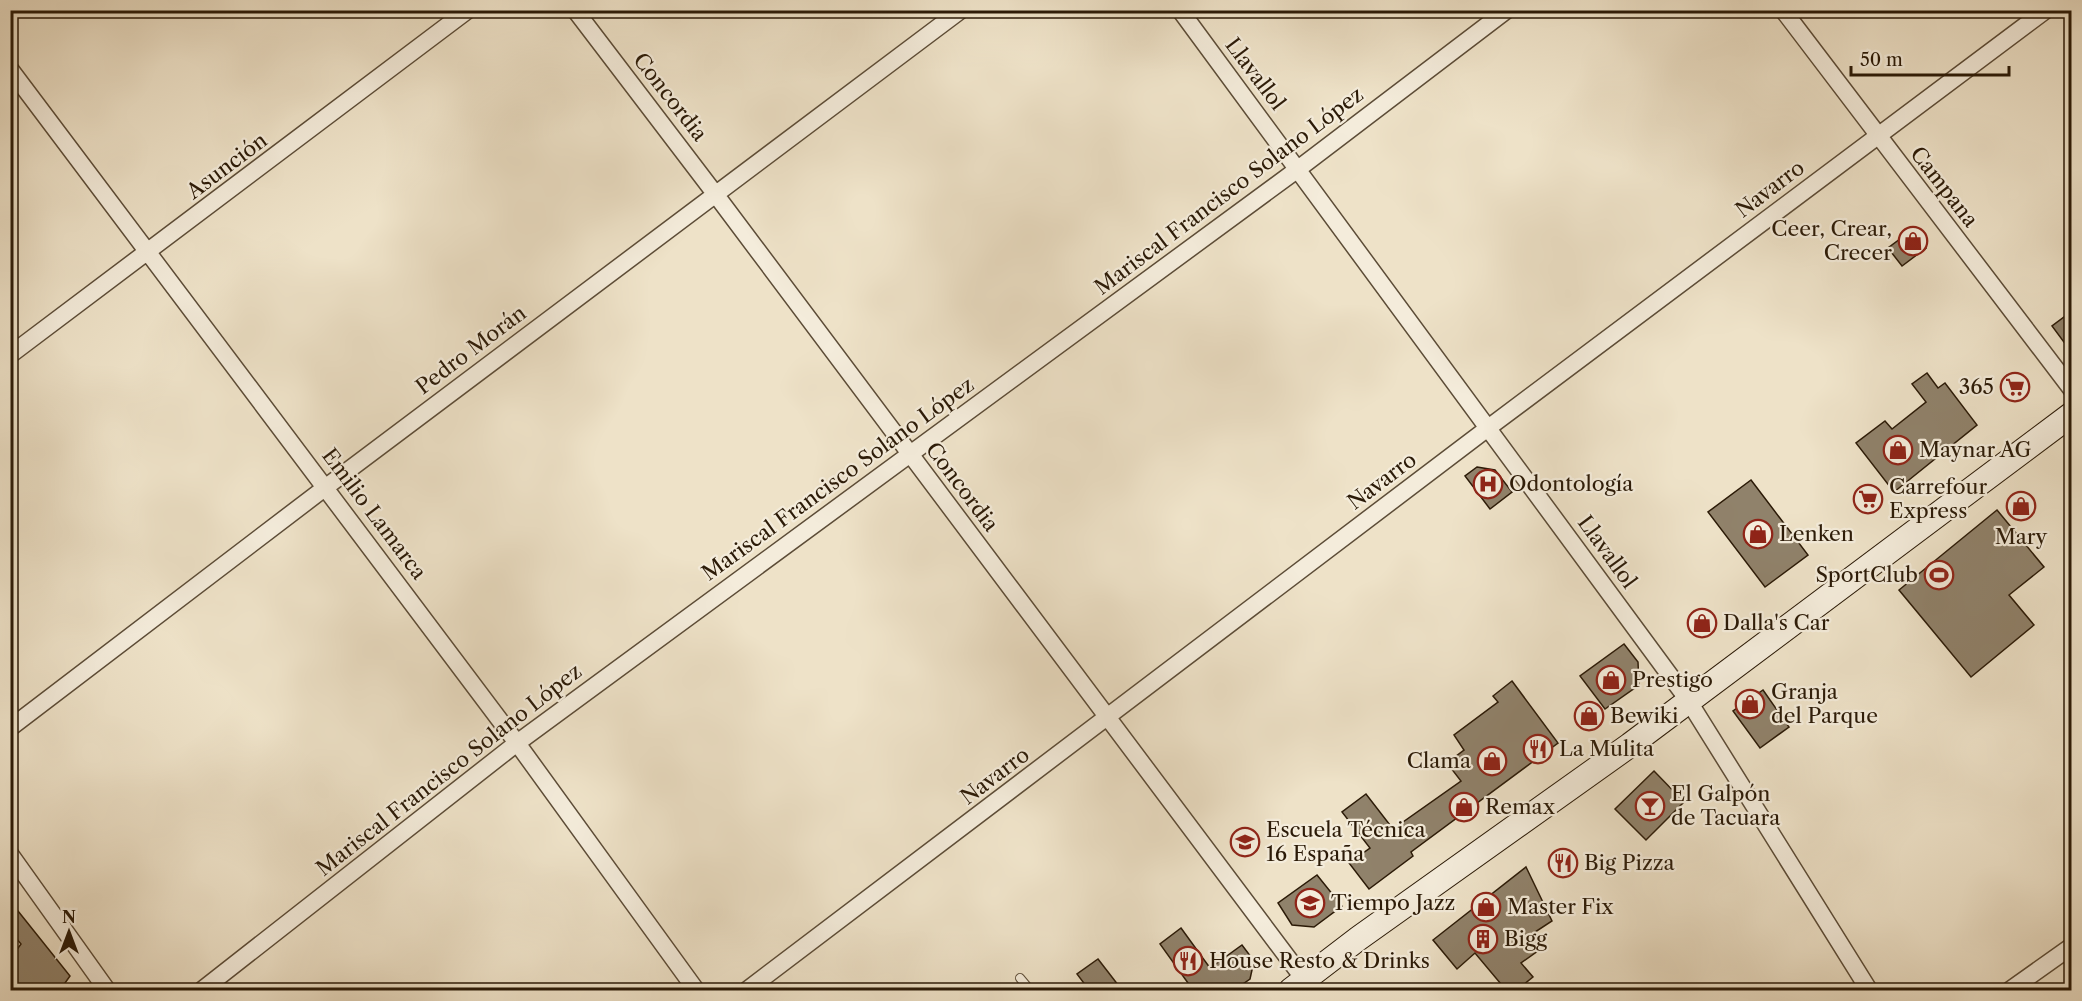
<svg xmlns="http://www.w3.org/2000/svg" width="2082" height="1001" viewBox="0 0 2082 1001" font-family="'Libre Caslon Text',serif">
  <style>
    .building { fill: #90826b; stroke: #2b1a07; stroke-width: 1.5 }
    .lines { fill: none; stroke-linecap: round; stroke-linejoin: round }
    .service-casing { stroke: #5c4c37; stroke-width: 10 }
    .minor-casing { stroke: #5c4c37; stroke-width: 19 }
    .secondary-casing { stroke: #2b1a07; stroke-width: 26 }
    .service { stroke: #f4ecdb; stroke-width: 8 }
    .minor { stroke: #f4ecdb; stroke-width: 16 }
    .secondary { stroke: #f4ecdb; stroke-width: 24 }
    .labels { text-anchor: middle; stroke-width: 4.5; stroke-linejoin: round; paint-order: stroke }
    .street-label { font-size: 21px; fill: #2b1a07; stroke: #f4ecdb }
    .poi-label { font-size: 21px; fill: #2b1a07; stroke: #f4ecdb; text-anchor: start }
  </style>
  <rect width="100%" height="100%" fill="#eee2c8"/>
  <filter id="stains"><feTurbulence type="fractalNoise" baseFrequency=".00333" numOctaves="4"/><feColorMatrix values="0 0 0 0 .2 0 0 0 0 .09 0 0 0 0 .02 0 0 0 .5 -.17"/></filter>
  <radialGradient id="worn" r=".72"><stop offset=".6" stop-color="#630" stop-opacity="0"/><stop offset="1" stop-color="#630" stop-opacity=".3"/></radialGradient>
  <path class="building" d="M1912 230 1926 248 1902 266 1888 248Z
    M2072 311V353L2052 326Z
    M1927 373 1938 388 1945 383 1977 425 1894 492 1856 443 1885 421 1892 429 1926 402 1912 384Z
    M1477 467 1495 470 1512 492 1490 509 1465 476Z
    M1751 480 1808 555 1765 587 1708 512Z
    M1997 510 2044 567 2009 595 2034 625 1971 677 1899 590Z
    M1624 644 1638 662 1639 685 1605 709 1580 676Z
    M1512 681 1558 743 1411 852 1413 856 1369 889 1349 863 1370 848 1342 812 1366 794 1393 829 1461 781 1447 763 1464 750 1454 735 1498 702 1493 696Z
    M1763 690 1789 727 1760 748 1733 711Z
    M1654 771 1684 802 1646 840 1615 809Z
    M1526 867 1552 921 1532 934 1542 948 1521 963 1533 977 1517 990H1506L1475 953 1457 969 1433 940Z
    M1317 875 1342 906 1314 927 1292 925 1278 903Z
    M10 901 70 976 60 990H10V959L21 944 10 931Z
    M1181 928 1210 968 1242 945 1254 961 1250 979 1234 990H1193L1160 944Z
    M1098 959 1122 990H1089L1077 974Z"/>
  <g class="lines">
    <g class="service-casing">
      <path id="service" d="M1020 978 1030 990"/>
    </g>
    <g class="minor-casing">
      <path id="minor" d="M575 10 716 195 1312 990
        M1180 10 1688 700 1869 990
        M1783 10 2072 390
        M10 69 517 743 696 990
        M10 355 468 10
        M10 728 326 487 961 10
        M10 854 107 990
        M202 990 517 743 1298 169 1507 10
        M747 990 1488 428 2046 10
        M2010 990 2072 946"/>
    </g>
    <g class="secondary-casing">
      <path id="secondary" d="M1291 990 1359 938 1630 745 2072 414"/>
    </g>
    <use href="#service" class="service"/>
    <use href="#minor" class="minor"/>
    <use href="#secondary" class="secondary"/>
  </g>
  <defs>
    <g id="shop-ring" transform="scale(1.5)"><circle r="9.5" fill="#f4ecdb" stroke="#8f2418" stroke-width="1.5"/><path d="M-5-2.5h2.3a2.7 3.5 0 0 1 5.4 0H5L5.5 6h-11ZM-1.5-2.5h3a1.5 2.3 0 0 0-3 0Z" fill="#8f2418"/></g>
    <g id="supermarket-ring" transform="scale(1.5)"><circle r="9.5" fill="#f4ecdb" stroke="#8f2418" stroke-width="1.5"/><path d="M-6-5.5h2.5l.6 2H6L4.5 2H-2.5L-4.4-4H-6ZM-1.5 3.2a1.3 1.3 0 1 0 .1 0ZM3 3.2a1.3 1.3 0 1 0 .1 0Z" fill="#8f2418"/></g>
    <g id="hospital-ring" transform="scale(1.5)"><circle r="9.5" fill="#f4ecdb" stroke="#8f2418" stroke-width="1.5"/><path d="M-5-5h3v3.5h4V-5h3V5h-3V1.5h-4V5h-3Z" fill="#8f2418"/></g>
    <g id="stadium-ring" transform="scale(1.5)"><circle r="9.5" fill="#f4ecdb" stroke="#8f2418" stroke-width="1.5"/><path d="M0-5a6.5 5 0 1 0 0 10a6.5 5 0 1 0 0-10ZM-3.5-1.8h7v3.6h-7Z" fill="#8f2418"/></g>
    <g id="restaurant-ring" transform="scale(1.5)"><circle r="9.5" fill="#f4ecdb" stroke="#8f2418" stroke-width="1.5"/><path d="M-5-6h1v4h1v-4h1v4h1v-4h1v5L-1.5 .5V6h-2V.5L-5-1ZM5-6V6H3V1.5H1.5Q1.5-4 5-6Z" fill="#8f2418"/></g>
    <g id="bar-ring" transform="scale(1.5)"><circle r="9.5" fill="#f4ecdb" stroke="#8f2418" stroke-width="1.5"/><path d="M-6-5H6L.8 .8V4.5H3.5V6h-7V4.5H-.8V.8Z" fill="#8f2418"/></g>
    <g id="school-ring" transform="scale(1.5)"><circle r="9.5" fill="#f4ecdb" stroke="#8f2418" stroke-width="1.5"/><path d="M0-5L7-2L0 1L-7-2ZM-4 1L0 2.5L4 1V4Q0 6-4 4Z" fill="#8f2418"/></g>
    <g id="university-ring" transform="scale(1.5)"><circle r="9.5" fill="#f4ecdb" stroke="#8f2418" stroke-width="1.5"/><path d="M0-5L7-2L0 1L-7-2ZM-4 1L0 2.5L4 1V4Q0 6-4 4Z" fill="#8f2418"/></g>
    <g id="building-ring" transform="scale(1.5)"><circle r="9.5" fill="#f4ecdb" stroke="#8f2418" stroke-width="1.5"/><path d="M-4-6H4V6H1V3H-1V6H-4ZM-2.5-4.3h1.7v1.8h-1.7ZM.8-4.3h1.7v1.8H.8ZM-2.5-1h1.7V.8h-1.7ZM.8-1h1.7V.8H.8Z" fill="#8f2418"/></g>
  </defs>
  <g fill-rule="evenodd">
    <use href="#shop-ring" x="1913" y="241"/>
    <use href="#supermarket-ring" x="2015" y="387"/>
    <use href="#shop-ring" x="1898" y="450"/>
    <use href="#hospital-ring" x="1488" y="484"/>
    <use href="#supermarket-ring" x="1868" y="499"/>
    <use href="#shop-ring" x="2021" y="506"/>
    <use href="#shop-ring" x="1758" y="534"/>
    <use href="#stadium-ring" x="1939" y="575"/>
    <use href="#shop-ring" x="1702" y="623"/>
    <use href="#shop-ring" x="1611" y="680"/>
    <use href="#shop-ring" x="1750" y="704"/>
    <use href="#shop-ring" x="1589" y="716"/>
    <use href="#restaurant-ring" x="1538" y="749"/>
    <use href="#shop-ring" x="1492" y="761"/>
    <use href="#bar-ring" x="1650" y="806"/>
    <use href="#shop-ring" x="1464" y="807"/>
    <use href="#school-ring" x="1245" y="842"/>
    <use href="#restaurant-ring" x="1563" y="863"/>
    <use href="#university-ring" x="1310" y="903"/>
    <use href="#shop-ring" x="1486" y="907"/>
    <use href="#building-ring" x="1483" y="939"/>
    <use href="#restaurant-ring" x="1188" y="961"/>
  </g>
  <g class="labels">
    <g class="street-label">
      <text transform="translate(1255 74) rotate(53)" y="7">Llavallol</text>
      <text transform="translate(670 97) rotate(52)" y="7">Concordia</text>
      <text transform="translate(227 166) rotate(-37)" y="7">Asunción</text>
      <text transform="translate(1944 187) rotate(52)" y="7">Campana</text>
      <text transform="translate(1770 189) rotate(-37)" y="7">Navarro</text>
      <text transform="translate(1229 191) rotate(-37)" y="7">Mariscal Francisco Solano López</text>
      <text transform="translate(471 350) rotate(-37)" y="7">Pedro Morán</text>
      <text transform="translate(838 479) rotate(-36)" y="7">Mariscal Francisco Solano López</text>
      <text transform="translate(1382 481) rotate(-37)" y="7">Navarro</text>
      <text transform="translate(962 487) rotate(53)" y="7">Concordia</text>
      <text transform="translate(374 514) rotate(53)" y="7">Emilio Lamarca</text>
      <text transform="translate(1607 552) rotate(54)" y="7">Llavallol</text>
      <text transform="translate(449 770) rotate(-38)" y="7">Mariscal Francisco Solano López</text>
      <text transform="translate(995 776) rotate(-37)" y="7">Navarro</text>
    </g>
    <g class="poi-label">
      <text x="1892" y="236" text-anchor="end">Ceer, Crear,<tspan x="1892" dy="24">Crecer</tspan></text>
      <text x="1994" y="394" text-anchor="end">365</text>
      <text x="1919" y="457">Maynar AG</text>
      <text x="1509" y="491">Odontología</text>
      <text x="1889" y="494">Carrefour<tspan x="1889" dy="24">Express</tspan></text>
      <text x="1779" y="541">Lenken</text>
      <text x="2021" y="544" text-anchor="middle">Mary</text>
      <text x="1918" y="582" text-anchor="end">SportClub</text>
      <text x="1723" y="630">Dalla's Car</text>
      <text x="1632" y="687">Prestigo</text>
      <text x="1771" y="699">Granja<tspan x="1771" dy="24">del Parque</tspan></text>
      <text x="1610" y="723">Bewiki</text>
      <text x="1559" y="756">La Mulita</text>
      <text x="1471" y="768" text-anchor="end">Clama</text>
      <text x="1671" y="801">El Galpón<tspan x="1671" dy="24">de Tacuara</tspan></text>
      <text x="1485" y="814">Remax</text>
      <text x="1266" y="837">Escuela Técnica<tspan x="1266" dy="24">16 España</tspan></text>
      <text x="1584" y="870">Big Pizza</text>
      <text x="1331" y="910">Tiempo Jazz</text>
      <text x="1507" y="914">Master Fix</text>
      <text x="1504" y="946">Bigg</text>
      <text x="1209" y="968">House Resto &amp; Drinks</text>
    </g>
  </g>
  <rect width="2082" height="1001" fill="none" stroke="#eee2c8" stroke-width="36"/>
  <rect x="12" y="12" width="2058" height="977" fill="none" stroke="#2b1a07" stroke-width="3"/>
  <rect x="18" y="18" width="2046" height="965" fill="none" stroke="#2b1a07" stroke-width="1.5"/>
  <g transform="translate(69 932)" stroke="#f4ecdb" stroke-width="4.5" paint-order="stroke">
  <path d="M0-4.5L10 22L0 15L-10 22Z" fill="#2b1a07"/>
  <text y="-9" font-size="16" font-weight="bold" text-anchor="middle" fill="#2b1a07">N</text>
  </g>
  <path d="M1851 66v9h158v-9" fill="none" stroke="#2b1a07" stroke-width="3"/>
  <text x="1860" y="66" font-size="18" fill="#2b1a07" stroke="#f4ecdb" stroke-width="4.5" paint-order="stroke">50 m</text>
  <rect width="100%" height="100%" filter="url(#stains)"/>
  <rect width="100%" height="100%" fill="url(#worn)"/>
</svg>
